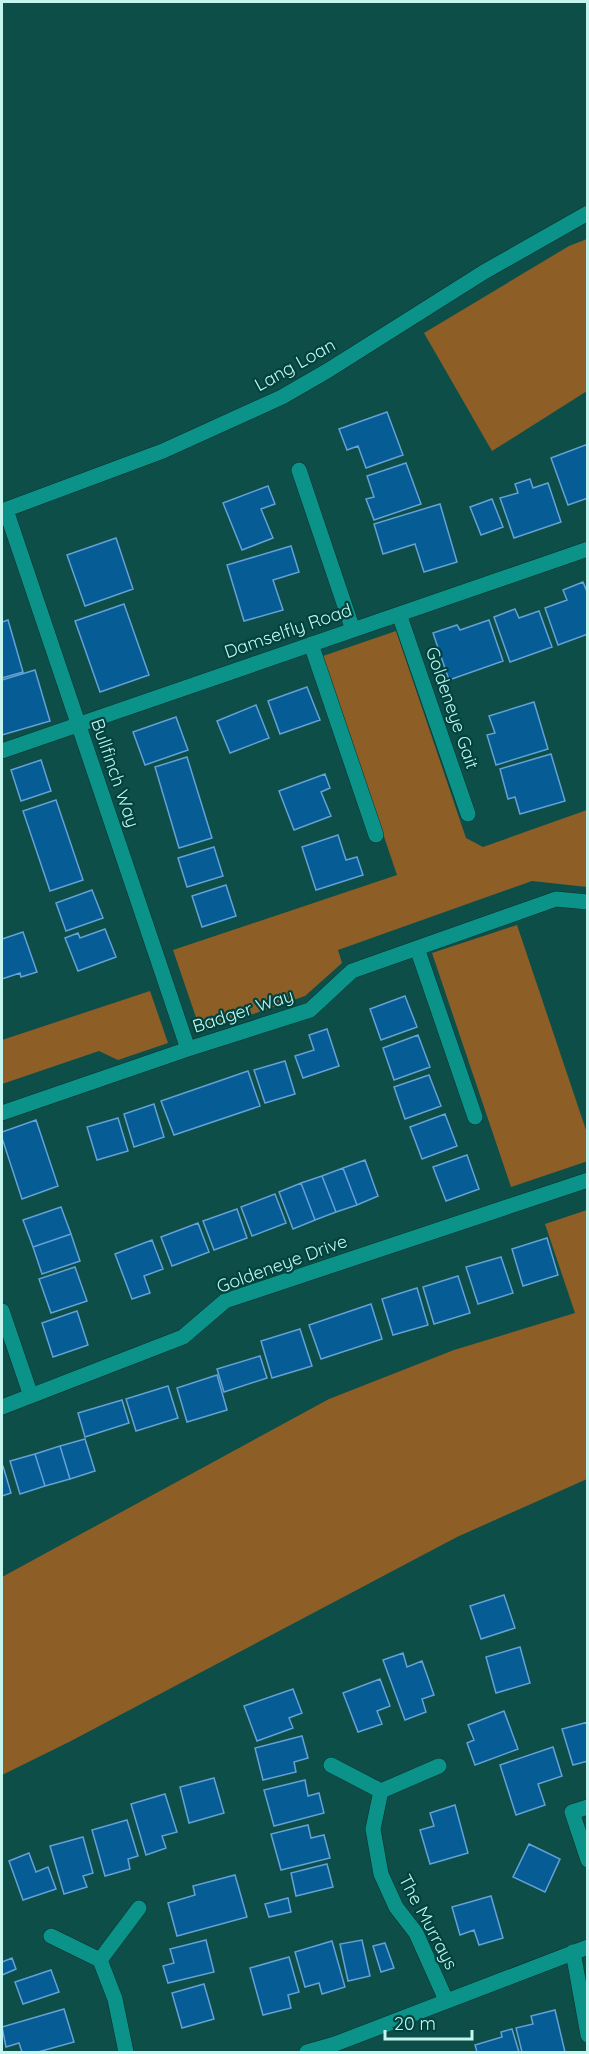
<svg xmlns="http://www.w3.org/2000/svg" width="589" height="2054" viewBox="0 0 589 2054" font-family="Quicksand,sans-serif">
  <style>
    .green { fill: #8e5e27 }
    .building { fill: #065c95; stroke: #63a1d7; stroke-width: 1.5 }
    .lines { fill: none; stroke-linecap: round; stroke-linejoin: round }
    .minor-casing { stroke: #0c302d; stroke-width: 16 }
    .minor { stroke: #0b9389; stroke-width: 15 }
    .labels { text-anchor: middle; stroke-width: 4.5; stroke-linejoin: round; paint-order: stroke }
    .street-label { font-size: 18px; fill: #c4f5ef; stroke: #00433e }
  </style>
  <rect width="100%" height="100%" fill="#0e4e48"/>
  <path class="green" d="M587 239V391L492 451 424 333 569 246Z
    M396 631 466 838 483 847 587 810V887L532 881 338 950 342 963 305 996 201 1032 173 950 397 875 323 656Z
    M517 925 587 1133 588 1161 511 1187 432 953Z
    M150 991 168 1043 118 1060 99 1051 2 1084V1040Z
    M587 1210V1479L457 1537 69 1742 2 1775V1577L329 1399 454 1350 575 1313 545 1224Z"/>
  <path class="building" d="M387 412 403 455 366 468 358 446 347 450 339 429Z
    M588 444V498L568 505 551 458Z
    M406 463 421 504 374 520 366 499 374 497 367 476Z
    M530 479 533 488 548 483 561 522 514 538 500 498 518 493 515 484Z
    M268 486 275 504 261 509 273 538 242 550 223 503Z
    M492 499 503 527 481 535 470 507Z
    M440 504 457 562 424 572 415 544 383 554 374 524Z
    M116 538 133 589 85 606 67 555Z
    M291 546 299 572 273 580 283 610 244 621 227 565Z
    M583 582 588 594V634L558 645 545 608 567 600 563 590Z
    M124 604 149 675 100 692 75 621Z
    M515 609 519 618 539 611 552 647 510 662 494 617Z
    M8 620 23 672 2 678V622Z
    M489 620 503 661 449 680 433 633 457 625 460 630Z
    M35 670 50 721 2 735V680Z
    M307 687 320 720 280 734 268 701Z
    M534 702 548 749 496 765 487 735 495 733 489 716Z
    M256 705 269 738 230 753 217 721Z
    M176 717 188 750 145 765 133 732Z
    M551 754 565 801 520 814 515 797 508 799 500 769Z
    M187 757 212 838 179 848 155 767Z
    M41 760 51 791 21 801 11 770Z
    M325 774 330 788 321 792 331 816 294 830 279 791Z
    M56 800 83 880 50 891 23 811Z
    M338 835 346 860 357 857 363 875 316 890 302 847Z
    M214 847 223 876 187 887 178 858Z
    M226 885 236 916 202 927 192 896Z
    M92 890 103 918 66 931 56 903Z
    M105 929 116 957 78 971 65 938 78 933 80 938Z
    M23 932 37 972 21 977 20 973 2 979V939Z
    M405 996 417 1027 381 1040 370 1009Z
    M327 1029 339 1066 303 1078 295 1056 314 1050 309 1035Z
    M418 1035 430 1067 394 1080 383 1048Z
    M285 1061 295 1094 265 1103 254 1070Z
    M248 1071 260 1106 174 1135 161 1101Z
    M429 1075 441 1106 405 1119 394 1087Z
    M154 1104 164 1137 134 1147 124 1114Z
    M445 1114 457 1146 422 1159 410 1127Z
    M118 1118 128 1151 97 1160 87 1127Z
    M36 1120 58 1186 22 1199 2 1138V1132Z
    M467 1155 479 1189 446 1201 433 1167Z
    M365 1160 378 1196 357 1205 343 1168Z
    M343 1168 357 1205 336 1212 322 1176Z
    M322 1176 336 1212 315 1220 301 1183Z
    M301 1183 315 1220 293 1229 279 1192Z
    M275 1194 286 1223 252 1236 241 1207Z
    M61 1207 71 1234 33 1247 23 1220Z
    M237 1209 247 1238 214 1250 203 1221Z
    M198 1223 209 1252 172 1266 161 1237Z
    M71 1234 80 1261 42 1274 33 1247Z
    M547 1238 558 1275 523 1286 512 1249Z
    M152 1240 163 1269 144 1276 150 1293 132 1299 115 1254Z
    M501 1257 513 1293 478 1304 466 1267Z
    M75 1267 87 1301 51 1313 39 1279Z
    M458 1276 470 1313 434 1324 423 1287Z
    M417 1288 428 1325 393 1335 382 1299Z
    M371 1304 382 1339 321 1359 309 1325Z
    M77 1311 88 1345 53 1357 42 1323Z
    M300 1329 312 1366 272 1378 261 1341Z
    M260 1356 267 1378 224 1392 217 1369Z
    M217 1375 227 1410 187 1422 177 1388Z
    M168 1386 178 1418 136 1431 126 1399Z
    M122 1400 129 1423 85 1437 78 1413Z
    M85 1439 95 1471 70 1479 60 1446Z
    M60 1446 70 1479 45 1486 35 1454Z
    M35 1454 45 1486 20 1494 10 1461Z
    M2 1466H3L11 1493 2 1496Z
    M504 1595 515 1628 481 1639 470 1606Z
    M520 1647 530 1683 496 1693 486 1657Z
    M403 1653 407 1667 422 1661 434 1695 422 1699 426 1712 405 1720 383 1660Z
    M380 1679 390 1706 377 1711 382 1724 358 1732 343 1693Z
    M293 1689 302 1713 289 1718 293 1728 257 1741 244 1706Z
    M504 1711 518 1749 475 1765 467 1743 474 1740 468 1725Z
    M588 1722V1761L573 1765 562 1729Z
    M302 1736 308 1758 294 1762 296 1772 263 1780 255 1748Z
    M553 1747 562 1776 538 1784 545 1805 516 1815 500 1765Z
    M214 1778 224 1813 189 1823 180 1787Z
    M305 1780 308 1796 319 1793 324 1813 274 1826 264 1790Z
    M165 1794 177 1832 162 1836 166 1848 146 1855 131 1804Z
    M455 1805 468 1853 430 1864 420 1830 434 1826 430 1813Z
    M127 1820 138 1856 128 1859 130 1869 105 1876 92 1830Z
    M308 1825 311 1838 324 1835 330 1858 281 1870 271 1834Z
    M83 1837 93 1873 83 1876 87 1887 64 1894 50 1846Z
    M529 1844 560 1859 545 1892 513 1877Z
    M29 1853 36 1872 48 1867 56 1889 23 1900 9 1861Z
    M327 1864 333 1887 296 1896 291 1873Z
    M235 1875 247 1917 177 1936 168 1903 195 1895 193 1886Z
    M491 1896 503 1938 479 1945 474 1930 460 1935 452 1907Z
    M288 1898 291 1912 269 1917 265 1904Z
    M206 1940 214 1972 168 1983 163 1966 174 1963 170 1949Z
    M362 1940 370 1976 348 1981 340 1944Z
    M332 1941 345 1987 322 1994 319 1983 305 1987 295 1952Z
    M385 1943 394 1968 381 1972 373 1946Z
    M289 1957 299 1992 288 1995 291 2008 263 2015 250 1968Z
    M12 1958 16 1969 2 1975V1962Z
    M51 1970 59 1992 23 2004 15 1982Z
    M204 1984 214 2019 182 2028 172 1993Z
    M64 2009 74 2042 38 2052H22L19 2043 6 2047 2 2027Z
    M555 2010 565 2052H522L516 2028 533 2024 531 2016Z
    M512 2029 519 2052H477L475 2045 502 2037 501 2032Z"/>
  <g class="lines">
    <g class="minor-casing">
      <path id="minor" d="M299 470 353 630
        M6 510 188 1049
        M2 511 163 451 282 397 327 371 484 272 588 213
        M399 614 468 814
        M311 644 376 835
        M2 751 588 549
        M417 948 475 1117
        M2 1113 188 1049 310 1010 352 971 556 899 588 902
        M2 1311 31 1396
        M2 1407 183 1337 225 1301 588 1180
        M331 1765 381 1791
        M439 1766 381 1791 373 1829 381 1874 396 1907 416 1933 446 2000
        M588 1807 572 1812 588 1860
        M51 1936 100 1960
        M573 1952 588 2035
        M126 2052 115 1999 100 1960 139 1908
        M307 2052 335 2044 588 1947"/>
    </g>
    <use href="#minor" class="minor"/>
  </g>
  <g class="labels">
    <g class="street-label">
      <text transform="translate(295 365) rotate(-29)" y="6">Lang Loan</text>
      <text transform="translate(288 631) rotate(-19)" y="6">Damselfly Road</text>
      <text transform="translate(452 708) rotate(71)" y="6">Goldeneye Gait</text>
      <text transform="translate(115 773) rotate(71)" y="6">Bullfinch Way</text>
      <text transform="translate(243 1011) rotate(-18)" y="6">Badger Way</text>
      <text transform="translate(282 1264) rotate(-20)" y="6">Goldeneye Drive</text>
      <text transform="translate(428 1922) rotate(62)" y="6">The Murrays</text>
    </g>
  </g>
  <rect width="589" height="2054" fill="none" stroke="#c4f5ef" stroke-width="6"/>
  <path d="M385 2030v9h87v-9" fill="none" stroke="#c4f5ef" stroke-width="3"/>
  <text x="394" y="2030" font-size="18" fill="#c4f5ef" stroke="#00433e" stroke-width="4.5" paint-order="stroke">20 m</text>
</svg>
